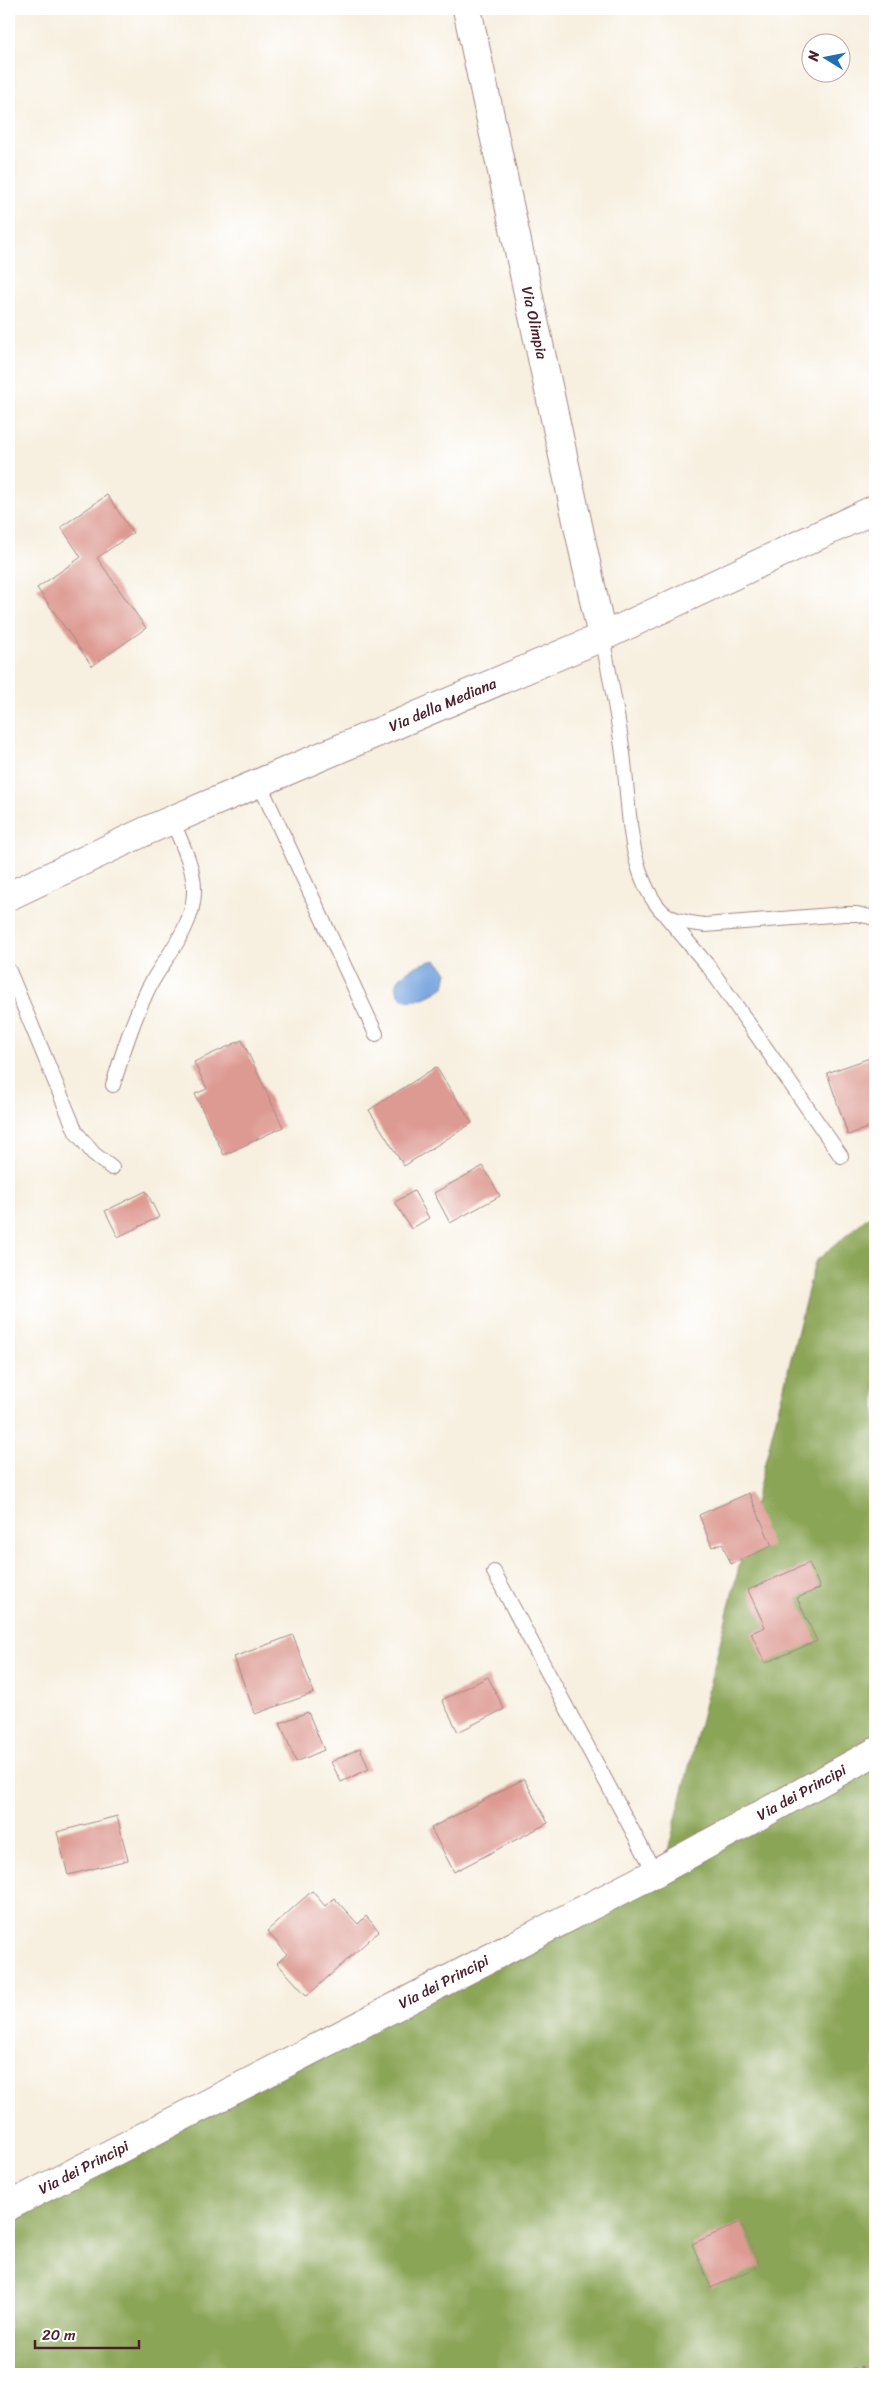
<svg xmlns="http://www.w3.org/2000/svg" width="884" height="2383" viewBox="0 0 884 2383" font-family="Sriracha,sans-serif">
  <style>
    .forest { fill: #8ba556; stroke: #6a6240 }
    .water { fill: #74a3dd; stroke: #5f6184 }
    .building { fill: #dd9a92 }
    .lines { fill: none; stroke-linecap: round; stroke-linejoin: round }
    .service-casing { stroke: #a08785; stroke-width: 16 }
    .minor-casing { stroke: #a08785; stroke-width: 30 }
    .path { stroke: #a08785; stroke-width: 3; stroke-dasharray: 4 4; stroke-linecap: butt }
    .service { stroke: #fff; stroke-width: 14 }
    .minor { stroke: #fff; stroke-width: 28 }
    .labels { text-anchor: middle; stroke-width: 5; stroke-linejoin: round; paint-order: stroke }
    .street-label { font-size: 15px; fill: #4a1f2b; stroke: #fff }
  </style>
  <rect width="100%" height="100%" fill="#fff"/>
  <filter id="ink" filterUnits="userSpaceOnUse"><feTurbulence type="fractalNoise" baseFrequency=".02" numOctaves="2"/><feDisplacementMap in="SourceGraphic" scale="10" xChannelSelector="R" yChannelSelector="G"/><feConvolveMatrix kernelMatrix="1 2 1 2 8 2 1 2 1" color-interpolation-filters="sRGB"/></filter>
  <filter id="wash" filterUnits="userSpaceOnUse"><feTurbulence type="fractalNoise" baseFrequency=".0096" numOctaves="4" result="noise"/><feDisplacementMap in="SourceGraphic" scale="20" xChannelSelector="R" yChannelSelector="G"/><feGaussianBlur stdDeviation="1.12" result="paint"/><feColorMatrix in="noise" values="0 0 0 0 0 0 0 0 0 0 0 0 0 0 0 0 0 1.4 0 .05"/><feComposite in="paint" operator="in"/></filter>
  <g filter="url(#wash)">
    <rect width="100%" height="100%" fill="#f7efdf"/>
    <path class="forest" d="M875 1211V2374H9V2206L664 1867 815 1262Z"/>
    <path class="water" d="M436 960 447 972 444 987C430 997 401 1012 396 987 398 972 422 962 436 960Z"/>
    <g id="blocks">
      <path class="building" d="M107 495 133 533 97 558 146 628 92 666 37 588 81 557 61 527Z
        M242 1040 283 1127 224 1155 195 1094 207 1089 194 1062Z
        M870 1058 875 1073V1125L848 1135 827 1073Z
        M436 1067 472 1123 404 1166 369 1110Z
        M483 1166 500 1196 450 1223 434 1193Z
        M146 1191 159 1217 118 1237 105 1211Z
        M414 1191 429 1218 411 1229 395 1202Z
        M749 1493 772 1546 731 1564 722 1543 712 1547 699 1515Z
        M809 1563 820 1588 797 1598 817 1641 765 1663 751 1633 765 1627 748 1590Z
        M293 1635 314 1693 255 1714 234 1657Z
        M488 1677 504 1709 458 1732 442 1700Z
        M308 1712 324 1750 296 1762 280 1723Z
        M360 1748 369 1769 341 1782 331 1762Z
        M524 1779 548 1823 454 1872 431 1828Z
        M117 1816 128 1860 68 1875 57 1832Z
        M312 1891 325 1906 334 1898 358 1924 366 1916 379 1931 307 1996 277 1963 287 1954 267 1931Z
        M741 2222 760 2266 711 2288 692 2244Z"/>
    </g>
  </g>
  <g filter="url(#ink)">
    <use href="#blocks" fill-opacity="0" stroke="#a08785" stroke-width="1"/>
    <g class="lines">
      <g class="service-casing">
        <path id="service" d="M602 637C610 676 618 715 623 754 630 804 626 866 659 908 669 921 690 923 705 925L844 914H857L875 918
          M259 783 376 1034
          M666 916 709 967 841 1156
          M9 971 76 1132 93 1153 112 1168
          M113 1085C123 1052 133 1020 148 989 164 958 193 929 194 893 195 868 181 842 172 820
          M494 1572 655 1873"/>
      </g>
      <g class="minor-casing">
        <g id="minor">
          <path id="s1" d="M467 9 602 637"/>
          <path id="s2" d="M9 896 146 831 602 637 875 509"/>
          <path id="s3" d="M9 2206 655 1873 875 1752"/>
        </g>
      </g>
      <path class="path" d="M836 2374 875 2364"/>
      <use href="#service" class="service"/>
      <use href="#minor" class="minor"/>
    </g>
  </g>
  <g class="labels">
    <g class="street-label">
      <text dy="5" stroke="none"><textPath href="#s1" startOffset="321">Via Olimpia</textPath></text>
      <text dy="5" stroke="none"><textPath href="#s2" startOffset="474">Via della Mediana</textPath></text>
      <text dy="5" stroke="none"><textPath href="#s3" startOffset="894">Via dei Principi</textPath></text>
      <text dy="5" stroke="none"><textPath href="#s3" startOffset="489">Via dei Principi</textPath></text>
      <text dy="5" stroke="none"><textPath href="#s3" startOffset="84">Via dei Principi</textPath></text>
    </g>
  </g>
  <rect width="884" height="2383" fill="none" stroke="#fff" stroke-width="30"/>
  <g transform="translate(826 58) rotate(280)"><circle r="24" fill="#ffffff" stroke="#b7a5aa"/>
  <path d="M0-4L9 19L0 12L-9 19Z" fill="#1f6fb2"/>
  <text y="-8" font-size="14" font-weight="bold" text-anchor="middle" fill="#4a1f2b">N</text>
  </g>
  <path d="M35 2340v8h104v-8" fill="none" stroke="#4a1f2b" stroke-width="2.5"/>
  <text x="42" y="2340" font-size="15" fill="#4a1f2b" stroke="#ffffff" stroke-width="4" paint-order="stroke">20 m</text>
</svg>
